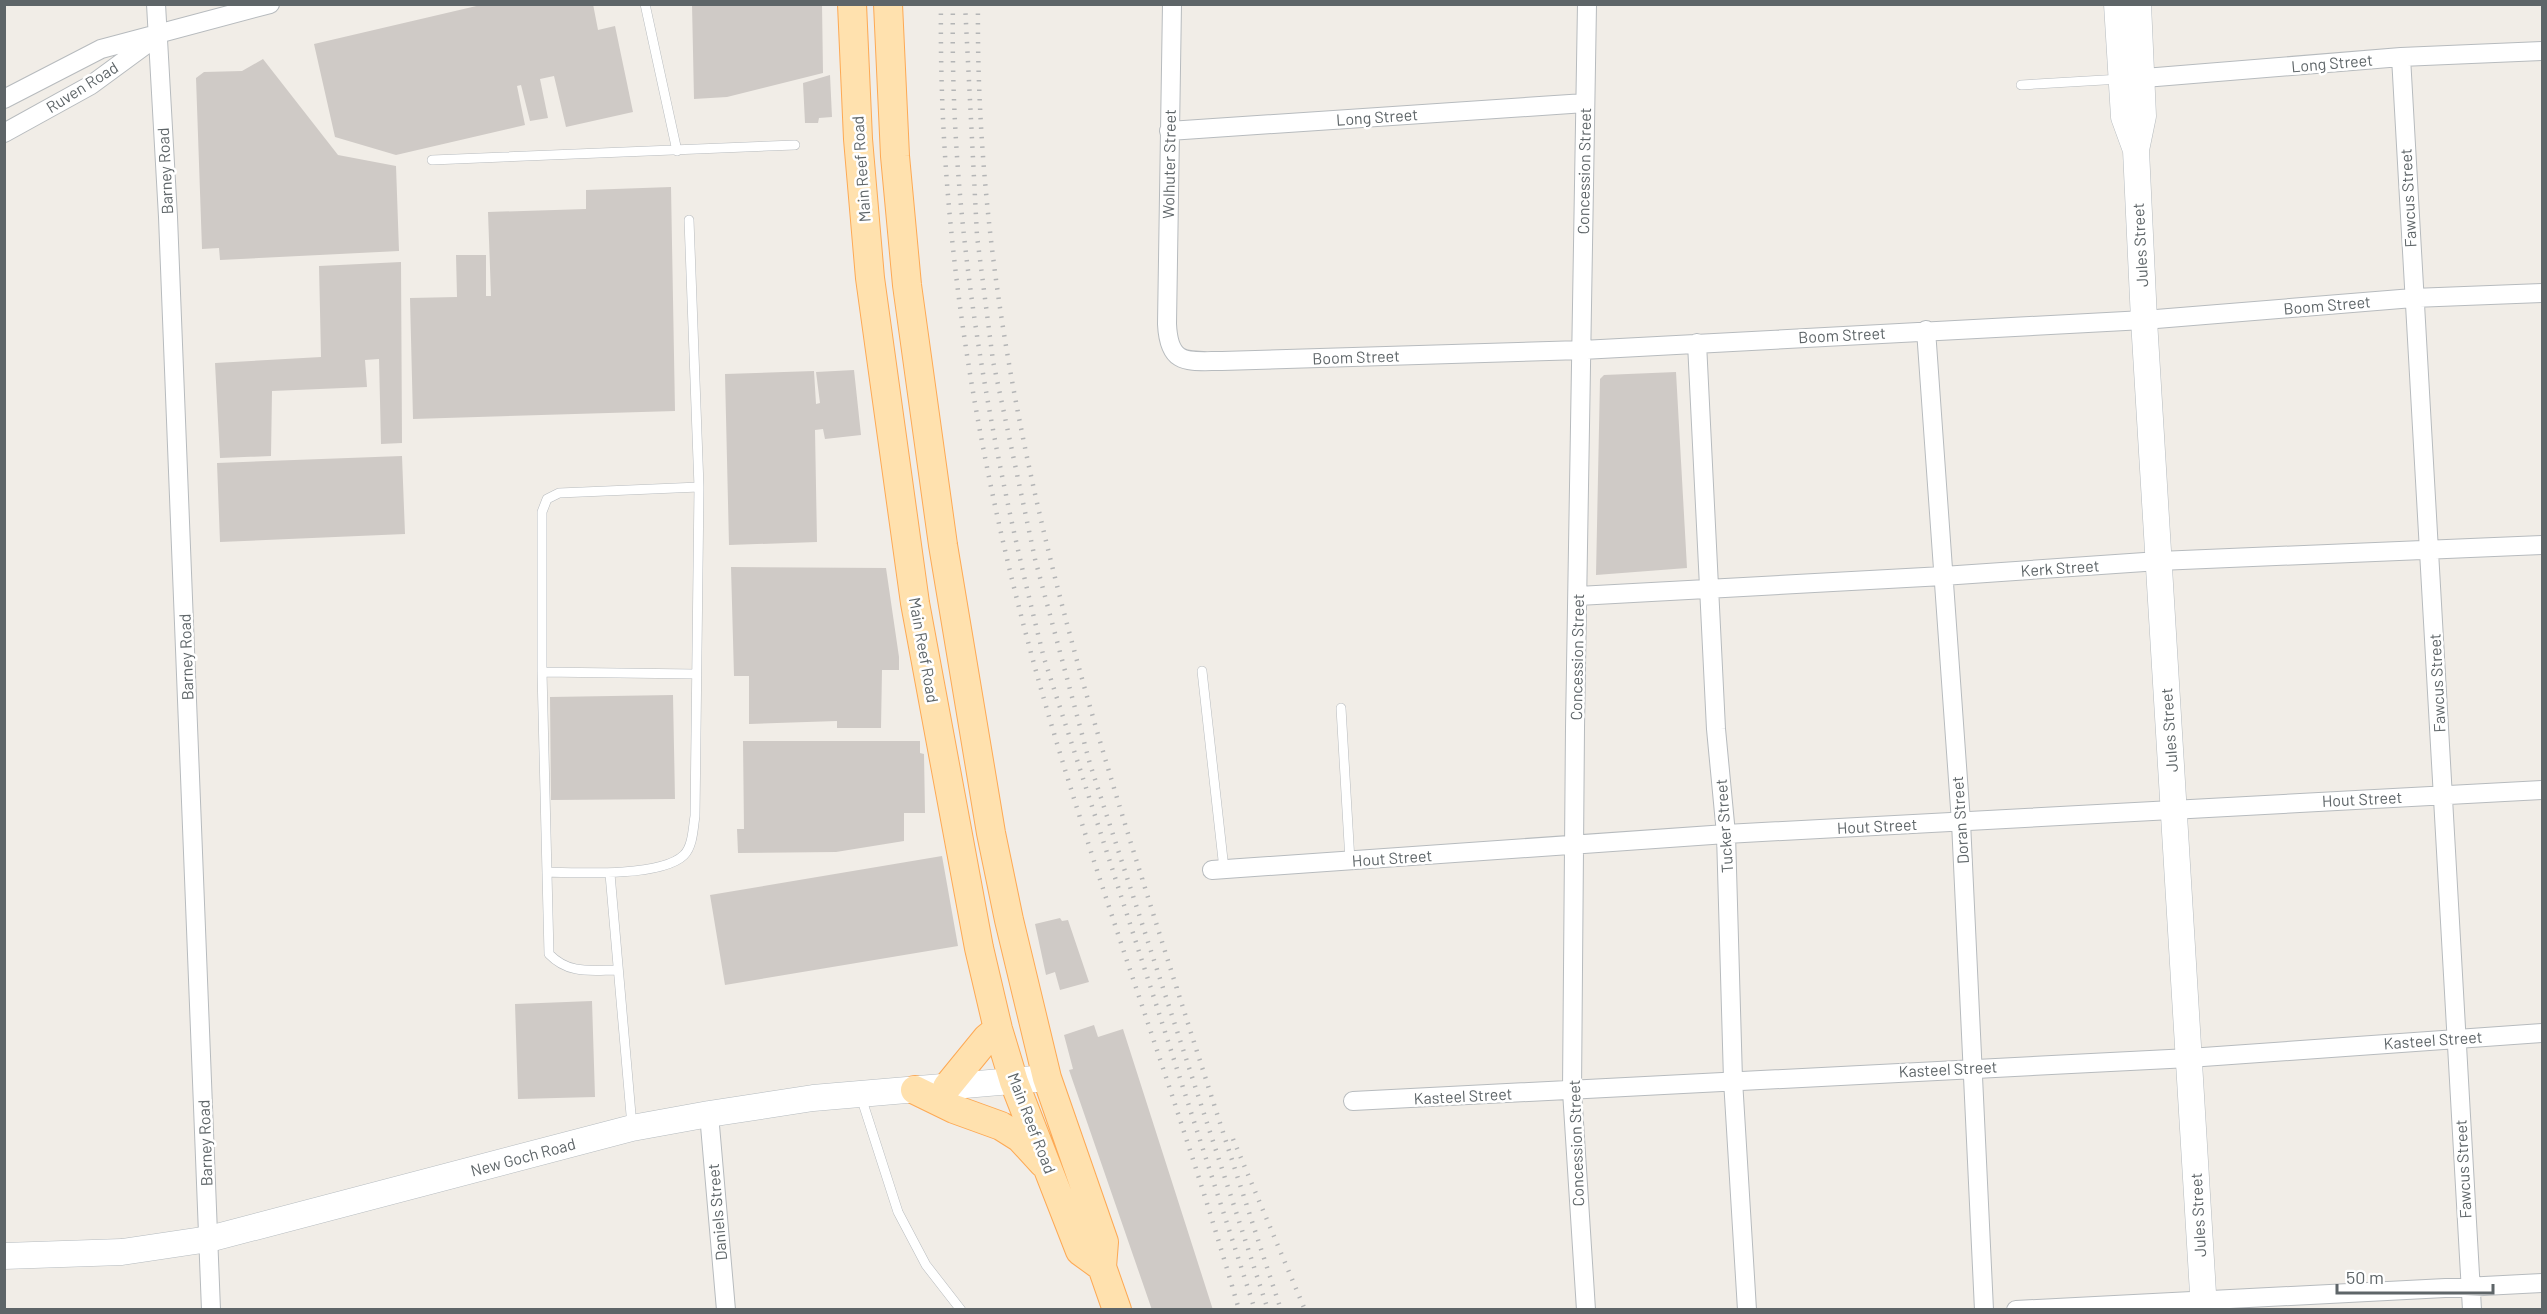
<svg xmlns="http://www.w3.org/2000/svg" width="2547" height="1314" viewBox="0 0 2547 1314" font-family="Barlow,sans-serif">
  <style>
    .building { fill: #cfcac6 }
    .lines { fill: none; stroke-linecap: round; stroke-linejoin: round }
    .service-casing { stroke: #b7bbbe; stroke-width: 10 }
    .minor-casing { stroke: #b7bbbe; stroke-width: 20 }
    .secondary-casing { stroke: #b5bbbf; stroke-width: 27 }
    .primary-casing { stroke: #fda954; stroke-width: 30 }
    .service { stroke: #fff; stroke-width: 9 }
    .minor { stroke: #fff; stroke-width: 18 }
    .secondary { stroke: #fff; stroke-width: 26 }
    .primary { stroke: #ffe1ae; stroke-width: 28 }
    .rail { stroke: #b4b5b6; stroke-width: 4.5; stroke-dasharray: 1.5 8; stroke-linecap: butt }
    .labels { text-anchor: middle; stroke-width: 5; stroke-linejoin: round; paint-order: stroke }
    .street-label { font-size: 16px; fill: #5e6568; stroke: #fff }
  </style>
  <rect width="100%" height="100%" fill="#f1ede7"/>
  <path class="building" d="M485 4H593L598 30 615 26 633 112 566 127 554 76 540 79 548 118 530 121 521 85 517 86 525 125 396 155 335 137 314 44Z
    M692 4H822L823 73 727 97 694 99Z
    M263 59 338 155 396 166 399 251 220 260 219 248 202 249 196 78 204 72 242 71Z
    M830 75 832 117 819 118 818 123H805L803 83Z
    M671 187 675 411 413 419 410 298 457 297 456 255H486V296H491L488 212 586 209V190Z
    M401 262 402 443 381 444 379 359 365 360 367 387 272 391 271 456 220 458 215 363 321 357 319 266Z
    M854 370 861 435 825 439 823 429 815 430 817 542 729 545 725 374 814 371 816 404 820 403 816 372Z
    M1676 372 1687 568 1596 575 1600 379 1604 375Z
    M402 456 405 534 220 542 217 463Z
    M731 567 886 568 899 657V670H882L881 728H837V721L749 724V676H734Z
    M673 695 675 799 551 800 550 697Z
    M743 741H920V753L924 754 925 813H904V841L836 852 738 853 737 829H744Z
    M942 856 958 946 725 985 710 895Z
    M1060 918 1062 921 1068 920 1089 982 1060 990 1055 972 1046 975 1035 924Z
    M592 1001 595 1097 518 1099 515 1004Z
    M1094 1025 1098 1037 1123 1029 1213 1310H1152L1069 1070 1073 1069 1064 1035Z"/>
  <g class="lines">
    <g class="service-casing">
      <path id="service" d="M645 4 677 151
        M2021 85 2121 79
        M432 160 795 145
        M1202 671 1224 869
        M542 672 695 674
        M1341 708 1350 861
        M547 872C578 873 662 877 684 855 693 846 693 828 695 816L699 487 689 220
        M610 874 632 1126
        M618 970C592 970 569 975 549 954L542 672V512L547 499 559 493 699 487
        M861 1097 898 1212 926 1265 961 1310"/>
    </g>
    <g class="minor-casing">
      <path id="minor" d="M156 4 168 217 211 1310
        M1172 4 1167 324C1169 366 1187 361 1222 361L1582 350 2144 320 2413 298 2542 293
        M2401 57 2472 1310
        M2132 79 2401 57 2542 51
        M4 99 101 49 270 4
        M1169 131 1585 103
        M4 133 91 85 151 41
        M1926 330 1961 822 1984 1310
        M1697 343 1716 729 1726 834 1733 1080 1747 1310
        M1578 596 1943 576 2159 561 2542 545
        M1212 870 1726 834 2542 790
        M1353 1101 2189 1058 2542 1033
        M709 1114 726 1310
        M1586 1310 1572 1091 1575 728 1587 4
        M2016 1310 2542 1283"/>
    </g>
    <g class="secondary-casing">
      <path id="secondary" d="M2117 4 2124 117 2136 150
        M2138 4 2143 116 2136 150 2144 320 2204 1310
        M4 1256 122 1252 209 1239 632 1128 709 1114 813 1098 1047 1078"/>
    </g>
    <g class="primary-casing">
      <path id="primary" d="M852 4 858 139 870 278 915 603 979 948 998 1029 1014 1082 1080 1251 1102 1267
        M888 4 895 156 907 285 943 545 991 833 1009 920 1047 1078 1104 1242 1102 1267 1117 1310
        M947 1087 987 1038 998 1029
        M915 1090 954 1109 1001 1126 1020 1138 1043 1163"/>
    </g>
    <use href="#service" class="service"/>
    <use href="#minor" class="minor"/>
    <use href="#secondary" class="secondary"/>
    <use href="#primary" class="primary"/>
    <path class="rail" d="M941 4C938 250 983 496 1053 730 1111 925 1183 1114 1239 1310
      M953 4C949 225 990 445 1044 658L1255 1310
      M965 4 977 236 993 361 1035 559 1090 764 1268 1310
      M978 4C975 312 1054 601 1146 891 1190 1031 1235 1170 1281 1310
      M1233 1139 1305 1310"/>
  </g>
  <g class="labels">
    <g class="street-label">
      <text transform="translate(2332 63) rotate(-5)" y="6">Long Street</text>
      <text transform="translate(82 87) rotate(-32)" y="6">Ruven Road</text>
      <text transform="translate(1377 117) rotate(-4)" y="6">Long Street</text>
      <text transform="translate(1169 164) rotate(-89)" y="6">Wolhuter Street</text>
      <text transform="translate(861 169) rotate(-94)" y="6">Main Reef Road</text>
      <text transform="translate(165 171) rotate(-93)" y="6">Barney Road</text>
      <text transform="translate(1584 171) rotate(-89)" y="6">Concession Street</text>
      <text transform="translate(2408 198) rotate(-93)" y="6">Fawcus Street</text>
      <text transform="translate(2140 245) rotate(-93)" y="6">Jules Street</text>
      <text transform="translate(2327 305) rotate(-5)" y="6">Boom Street</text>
      <text transform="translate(1842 335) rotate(-3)" y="6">Boom Street</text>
      <text transform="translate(1356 357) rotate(-2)" y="6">Boom Street</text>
      <text transform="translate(2060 568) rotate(-4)" y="6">Kerk Street</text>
      <text transform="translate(924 650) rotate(80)" y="6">Main Reef Road</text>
      <text transform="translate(186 657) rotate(-92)" y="6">Barney Road</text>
      <text transform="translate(1577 657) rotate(-89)" y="6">Concession Street</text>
      <text transform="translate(2437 683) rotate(-93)" y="6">Fawcus Street</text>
      <text transform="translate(2169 730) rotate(-94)" y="6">Jules Street</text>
      <text transform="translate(2362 799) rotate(-3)" y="6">Hout Street</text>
      <text transform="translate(1960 820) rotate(-94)" y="6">Doran Street</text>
      <text transform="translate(1724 826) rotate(-94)" y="6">Tucker Street</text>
      <text transform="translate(1877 826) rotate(-3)" y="6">Hout Street</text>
      <text transform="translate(1392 858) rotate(-4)" y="6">Hout Street</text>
      <text transform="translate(2433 1040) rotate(-4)" y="6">Kasteel Street</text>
      <text transform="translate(1948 1069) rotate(-3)" y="6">Kasteel Street</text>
      <text transform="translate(1463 1096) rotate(-3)" y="6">Kasteel Street</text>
      <text transform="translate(1032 1123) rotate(69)" y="6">Main Reef Road</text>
      <text transform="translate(205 1143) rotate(-92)" y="6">Barney Road</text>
      <text transform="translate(1576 1143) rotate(-92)" y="6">Concession Street</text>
      <text transform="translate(523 1157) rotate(-15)" y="6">New Goch Road</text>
      <text transform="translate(2463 1169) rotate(-93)" y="6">Fawcus Street</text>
      <text transform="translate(717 1212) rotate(-95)" y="6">Daniels Street</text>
      <text transform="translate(2198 1215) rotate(-93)" y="6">Jules Street</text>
    </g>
  </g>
  <rect width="2547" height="1314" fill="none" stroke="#5e6568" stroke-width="12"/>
  <path d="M2337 1284v9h156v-9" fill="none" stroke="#5e6568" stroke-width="3"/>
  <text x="2346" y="1284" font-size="18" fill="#5e6568" stroke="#ffffff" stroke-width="4.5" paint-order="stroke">50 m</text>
</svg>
